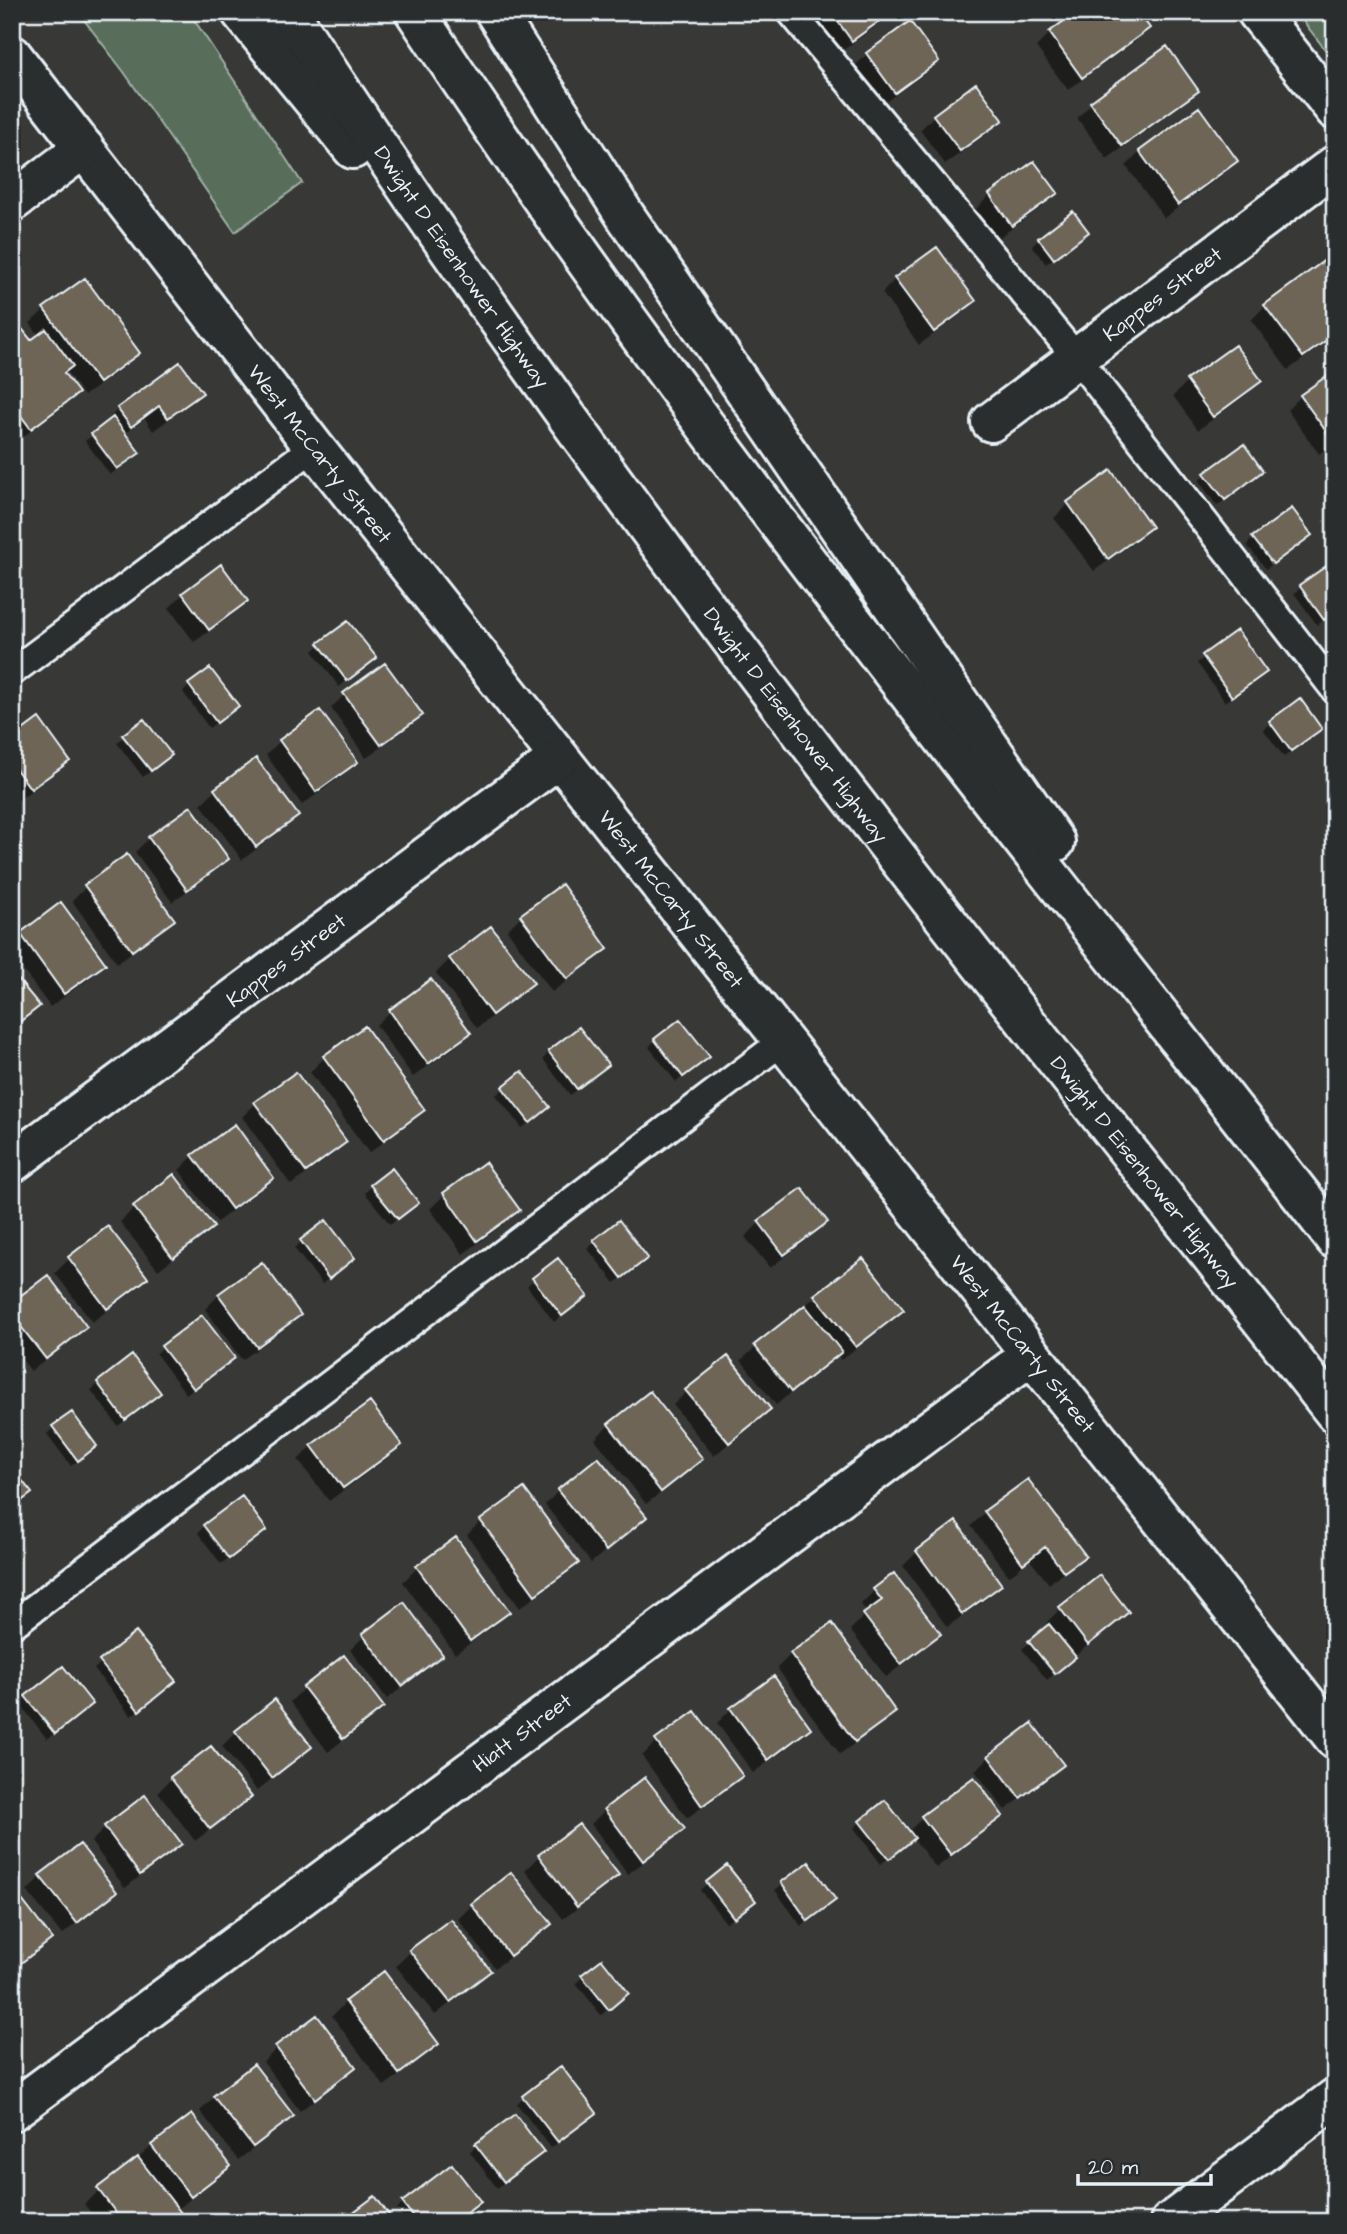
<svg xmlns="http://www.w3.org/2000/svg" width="1347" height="2234" viewBox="0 0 1347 2234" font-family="'Architects Daughter',sans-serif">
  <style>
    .green { fill: #586e5a; stroke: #a0b0a9; stroke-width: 2 }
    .shadow { fill: #0007 }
    .building { fill: #6e6556; stroke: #e8f1f8; stroke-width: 2 }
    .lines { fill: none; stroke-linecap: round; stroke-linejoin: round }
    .lane-casing { stroke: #e8f1f8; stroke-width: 32 }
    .street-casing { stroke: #e8f1f8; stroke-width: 44 }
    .secondary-casing { stroke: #e8f1f8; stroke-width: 44 }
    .highway-casing { stroke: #e8f1f8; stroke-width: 44 }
    .lane { stroke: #2a2d2e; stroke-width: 26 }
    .street { stroke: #2a2d2e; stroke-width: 38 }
    .secondary { stroke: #2a2d2e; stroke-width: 38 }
    .highway { stroke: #2a2d2e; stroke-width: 38 }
    .labels { text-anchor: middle; stroke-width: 6; stroke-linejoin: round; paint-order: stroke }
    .street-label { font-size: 21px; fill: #e8f1f8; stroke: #2a2d2e }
  </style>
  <rect width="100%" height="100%" fill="#383836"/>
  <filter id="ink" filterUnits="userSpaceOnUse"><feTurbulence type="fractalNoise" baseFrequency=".0143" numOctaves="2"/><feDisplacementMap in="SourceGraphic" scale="14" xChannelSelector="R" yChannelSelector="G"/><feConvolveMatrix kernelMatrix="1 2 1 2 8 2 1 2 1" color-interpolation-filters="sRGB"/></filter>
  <g filter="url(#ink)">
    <path class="green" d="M78 12H189L302 183 235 232 124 72Z
      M1296 12H1335V62Z"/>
    <path class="shadow" d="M807 12H891L880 23 838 54Z
      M1016 12H1032L1022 20Z
      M1148 28 1134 42 1068 90 1036 47 1050 33Z
      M867 54 937 61 923 75 880 106 853 68Z
      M1196 90 1183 104 1107 159 1077 118 1091 104Z
      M934 116 1001 120 987 134 945 164 920 130Z
      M1140 152 1236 161 1222 175 1164 218 1126 166Z
      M1034 163 1056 193 1042 207 997 239 976 209 990 195Z
      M1080 238 1046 264 1032 246 1039 239Z
      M1335 268V336L1288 370 1251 320 1265 306Z
      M895 279 974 301 960 315 919 345 882 293Z
      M44 310 138 353 124 367 84 396 66 371 63 374 77 393 63 407 16 442 12 437V319L30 343 39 336 30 323Z
      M1235 347 1260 381 1246 395 1198 430 1173 396 1187 382Z
      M1335 372V442L1319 454 1287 410 1301 396Z
      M200 393 186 407 153 431 145 419 124 434 131 459 110 475 85 441 106 425 104 423 118 409Z
      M1205 474 1254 477 1217 506 1199 481Z
      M1068 504 1150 527 1136 541 1094 571 1054 518Z
      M1253 538 1303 541 1266 569 1247 545Z
      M1335 562V612L1317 625 1294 593Z
      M221 566 246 601 232 615 194 642 169 608 183 594Z
      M1236 633 1258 678 1225 702 1197 663Z
      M319 645 368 665 339 687 313 651Z
      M189 686 230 713 209 728 183 692Z
      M345 694 421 714 407 728 366 758 331 708Z
      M1299 701 1320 729 1284 757 1263 729Z
      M320 712 356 762 342 776 302 805 266 755 280 741Z
      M124 736 163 762 143 777 117 743Z
      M12 740 68 760 54 774 16 802 12 797Z
      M215 790 296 816 282 830 242 860 201 804Z
      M12 826 21 837 12 845Z
      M149 838 227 858 213 872 172 902 135 852Z
      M86 887 172 919 158 933 117 963 72 901Z
      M521 916 606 949 592 962 552 992 507 930Z
      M491 928 532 983 518 997 477 1028 436 973 450 959Z
      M21 934 104 964 90 978 50 1007 12 955V942Z
      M431 982 468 1033 455 1047 413 1077 376 1025 390 1012Z
      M655 1040 708 1057 676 1082 649 1047Z
      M549 1052 607 1065 570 1095 543 1059Z
      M324 1058 423 1109 409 1123 369 1153 310 1072Z
      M522 1074 541 1113 522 1128 496 1095Z
      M256 1103 345 1142 331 1156 291 1185 242 1117Z
      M193 1156 272 1178 258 1192 217 1222 179 1170Z
      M485 1165 518 1210 504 1224 463 1254 430 1209 444 1195Z
      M371 1186 410 1209 390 1224 365 1193Z
      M134 1208 212 1226 198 1240 158 1270 120 1222Z
      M325 1222 346 1265 322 1284 294 1248Z
      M619 1222 639 1264 615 1283 587 1248Z
      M825 1222 812 1236 770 1268 745 1237 759 1223Z
      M108 1228 146 1278 132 1292 92 1322 55 1273 69 1259Z
      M262 1264 299 1315 285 1329 242 1360 205 1309 219 1295Z
      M534 1279 579 1302 554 1322 527 1286Z
      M816 1296 902 1310 888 1324 841 1360 837 1355 776 1405 741 1360Z
      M12 1304 85 1327 71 1341 31 1371 12 1347Z
      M162 1348 226 1364 186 1394 156 1354Z
      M131 1358 152 1400 118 1426 91 1390Z
      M12 1366 20 1377 12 1385Z
      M687 1391 769 1409 714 1456 673 1405Z
      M609 1425 701 1459 687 1473 646 1504 595 1439Z
      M53 1428 89 1453 71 1466 47 1434Z
      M400 1445 386 1459 329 1501 298 1460 312 1446Z
      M558 1491 645 1517 591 1563 545 1505Z
      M985 1512 1083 1556 1049 1584 1030 1560 1009 1576 971 1526Z
      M481 1521 576 1563 562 1577 520 1608 467 1535Z
      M204 1526 258 1536 221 1564 198 1533Z
      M456 1539 508 1612 494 1626 455 1654 403 1582 417 1568Z
      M917 1552 1000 1585 986 1599 947 1627 903 1566Z
      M1099 1577 1127 1612 1047 1680 1022 1649 1049 1626 1046 1623 1060 1609Z
      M875 1590 938 1634 924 1648 886 1677 850 1630 867 1613 861 1604Z
      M364 1636 441 1655 427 1669 387 1699 350 1650Z
      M791 1654 894 1711 880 1725 840 1754 777 1668Z
      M101 1663 167 1688 131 1716 94 1669Z
      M304 1688 381 1707 367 1721 328 1752 290 1702Z
      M26 1697 84 1710 47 1739 20 1704Z
      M731 1709 809 1728 795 1742 753 1773 717 1723Z
      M695 1714 740 1776 726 1790 687 1818 642 1756 656 1742Z
      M236 1732 310 1747 257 1791 222 1746Z
      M989 1757 1061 1765 1047 1779 1005 1810 975 1771Z
      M172 1778 249 1797 235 1811 195 1841 158 1792Z
      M645 1780 682 1829 669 1843 628 1874 591 1824 605 1810Z
      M145 1797 179 1843 165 1857 125 1888 91 1842 105 1828Z
      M1001 1816 987 1829 936 1868 913 1838 881 1864 854 1828 860 1822 908 1832 923 1817Z
      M539 1856 617 1875 603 1889 563 1919 525 1870Z
      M808 1865 834 1900 801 1926 775 1890Z
      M727 1868 747 1907 726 1923 700 1890Z
      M41 1877 114 1891 62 1935 27 1891Z
      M12 1890 50 1939 12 1971Z
      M472 1905 549 1924 536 1938 495 1968 458 1919Z
      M410 1952 488 1971 474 1985 435 2015 396 1966Z
      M583 1976 620 2000 601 2015 576 1983Z
      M346 2002 437 2044 423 2058 384 2086 332 2016Z
      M277 2048 354 2066 340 2080 300 2111 263 2062Z
      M214 2097 292 2116 278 2130 238 2160 200 2111Z
      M523 2097 588 2119 551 2148 517 2104Z
      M476 2145 542 2152 497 2188 470 2152Z
      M152 2146 229 2166 215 2180 176 2210 186 2222H98L84 2204Z
      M403 2203 455 2222H406L397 2210Z"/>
    <path class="building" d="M831 12H892L852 41Z
      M1076 12H1138L1150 28 1082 78 1049 32Z
      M910 21 939 61 895 93 866 53Z
      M1167 46 1199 91 1122 146 1090 102Z
      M976 83 1003 120 960 151 933 115Z
      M1199 107 1238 161 1178 205 1139 151Z
      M1034 161 1058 193 1012 226 989 194Z
      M1073 211 1089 232 1054 259 1038 238Z
      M937 247 976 301 934 332 894 278Z
      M1329 257 1335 265V334L1303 357 1264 305Z
      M85 278 140 353 99 383 43 308Z
      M12 316 31 340 46 329 73 366 64 373 79 393 31 429 12 404Z
      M1235 345 1262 381 1213 417 1186 380Z
      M180 362 203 393 168 418 159 406 131 427 117 408Z
      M1335 370V440L1333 441 1300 395Z
      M113 417 140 453 117 469 91 434Z
      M1244 444 1263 471 1225 500 1204 473Z
      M1111 470 1152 527 1108 559 1067 502Z
      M1292 508 1312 535 1273 564 1252 537Z
      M1335 560V612L1324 620 1299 585Z
      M221 564 248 601 209 630 182 593Z
      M348 621 377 658 347 681 318 643Z
      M1237 630 1267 672 1232 697 1202 655Z
      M385 663 423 715 381 745 343 693Z
      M210 668 239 706 217 723 188 684Z
      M1300 698 1322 729 1291 751 1269 721Z
      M320 710 358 762 316 792 279 740Z
      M39 718 70 761 31 789 12 764V738Z
      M144 719 172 755 151 771 122 735Z
      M256 758 299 816 256 847 214 789Z
      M191 806 229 859 187 890 148 837Z
      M127 854 175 920 132 951 84 885Z
      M562 884 608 949 567 979 520 915Z
      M61 902 106 964 64 994 20 933Z
      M491 926 534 983 492 1015 449 958Z
      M12 972 40 1006 12 1028Z
      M431 979 471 1033 428 1064 389 1010Z
      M680 1019 710 1057 683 1077 654 1039Z
      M365 1026 425 1110 384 1140 323 1056Z
      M579 1027 609 1065 577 1089 548 1051Z
      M522 1071 550 1107 530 1123 502 1087Z
      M296 1072 347 1142 306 1172 254 1102Z
      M235 1124 274 1178 232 1209 192 1155Z
      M485 1162 520 1210 477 1241 443 1193Z
      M392 1168 419 1203 398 1219 370 1185Z
      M174 1174 214 1227 173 1258 133 1206Z
      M802 1188 828 1222 784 1255 758 1221Z
      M326 1220 355 1258 329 1279 300 1240Z
      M619 1220 648 1258 622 1278 593 1240Z
      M108 1226 148 1278 107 1309 68 1257Z
      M558 1258 588 1296 562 1316 532 1278Z
      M863 1258 904 1310 856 1347 814 1295Z
      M262 1262 301 1315 257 1347 218 1294Z
      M48 1275 87 1327 46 1359 12 1315V1302Z
      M805 1305 842 1352 791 1392 754 1345Z
      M202 1315 235 1358 194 1389 161 1346Z
      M132 1355 161 1393 125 1420 97 1382Z
      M728 1356 771 1409 729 1443 685 1390Z
      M650 1391 703 1459 661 1492 608 1424Z
      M370 1402 402 1445 343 1488 311 1445Z
      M72 1412 97 1446 78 1461 52 1426Z
      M598 1457 647 1517 606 1551 557 1490Z
      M12 1468 32 1493 12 1508Z
      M1028 1479 1086 1556 1064 1572 1045 1547 1023 1564 984 1511Z
      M524 1488 579 1563 535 1595 480 1520Z
      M242 1496 267 1530 229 1559 203 1525Z
      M956 1521 1002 1585 962 1614 916 1551Z
      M456 1537 510 1612 470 1641 416 1566Z
      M894 1573 941 1634 901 1664 863 1614 882 1600 873 1589Z
      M1100 1575 1129 1612 1088 1645 1059 1607Z
      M404 1602 443 1655 402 1686 362 1634Z
      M832 1623 896 1712 855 1742 790 1653Z
      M1049 1624 1076 1657 1055 1674 1028 1641Z
      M136 1632 176 1681 139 1711 99 1661Z
      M344 1655 384 1707 343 1739 303 1687Z
      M63 1666 93 1704 55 1734 25 1696Z
      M774 1676 811 1728 768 1760 730 1708Z
      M275 1699 312 1747 272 1778 235 1731Z
      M695 1711 743 1776 702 1806 655 1740Z
      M1032 1723 1064 1765 1020 1798 988 1756Z
      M211 1746 252 1797 210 1829 170 1777Z
      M645 1777 685 1829 643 1861 604 1809Z
      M974 1777 1003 1816 951 1855 921 1816Z
      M145 1795 182 1844 140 1875 104 1826Z
      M885 1800 915 1838 889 1859 859 1821Z
      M579 1824 619 1875 577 1907 538 1855Z
      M80 1844 117 1892 77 1923 39 1875Z
      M809 1862 836 1900 808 1921 781 1882Z
      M727 1865 756 1901 734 1918 706 1882Z
      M511 1872 552 1924 510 1956 471 1904Z
      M12 1887 52 1939 12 1970Z
      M451 1919 491 1971 450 2002 409 1950Z
      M602 1959 629 1993 609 2010 581 1975Z
      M384 1971 439 2044 399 2074 345 2001Z
      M317 2015 356 2067 315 2099 275 2046Z
      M254 2064 294 2116 253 2147 213 2096Z
      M561 2066 597 2113 558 2142 522 2096Z
      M192 2114 231 2166 191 2197 151 2145Z
      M515 2114 544 2152 504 2182 475 2144Z
      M138 2157 188 2222H123L97 2188Z
      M452 2164 481 2202 455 2222H417L402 2202Z
      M375 2196 394 2222H340Z"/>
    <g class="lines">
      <g class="lane-casing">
        <path id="lane" d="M791 12 1077 358 1335 690
          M12 672 314 447
          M12 1625 783 1041"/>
      </g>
      <g class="street-casing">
        <g id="street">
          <path d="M1257 12 1335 110"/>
          <path id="s1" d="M12 55 314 447 1335 1739"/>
          <path d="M12 202 84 148"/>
          <path id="s2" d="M991 422 1335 165"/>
          <path id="s3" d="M12 1163 559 758"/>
          <path id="s4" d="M12 2111 1031 1355"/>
        </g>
      </g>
      <g class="secondary-casing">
        <path id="secondary" d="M1170 2222 1335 2098"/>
      </g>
      <g class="highway-casing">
        <g id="highway">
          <path d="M241 12 353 149"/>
          <path id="s5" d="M289 12C467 284 658 548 857 805 1014 1010 1176 1210 1335 1413"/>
          <path d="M415 12C696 439 1021 835 1335 1239"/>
          <path d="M495 12 626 217 1055 842"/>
        </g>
      </g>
      <use href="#lane" class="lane"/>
      <use href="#street" class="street"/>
      <use href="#secondary" class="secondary"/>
      <use href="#highway" class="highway"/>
    </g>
  </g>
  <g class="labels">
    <g class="street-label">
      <text dy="7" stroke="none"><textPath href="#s5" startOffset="308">Dwight D Eisenhower Highway</textPath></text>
      <text dy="7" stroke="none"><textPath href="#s2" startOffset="214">Kappes Street</textPath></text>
      <text dy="7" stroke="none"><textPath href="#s1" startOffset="504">West McCarty Street</textPath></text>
      <text dy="7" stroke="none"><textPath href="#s5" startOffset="875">Dwight D Eisenhower Highway</textPath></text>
      <text dy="7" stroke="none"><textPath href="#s1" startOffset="1071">West McCarty Street</textPath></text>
      <text dy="7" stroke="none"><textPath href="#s3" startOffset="341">Kappes Street</textPath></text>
      <text dy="7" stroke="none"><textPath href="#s5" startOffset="1442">Dwight D Eisenhower Highway</textPath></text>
      <text dy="7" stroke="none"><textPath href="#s1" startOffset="1638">West McCarty Street</textPath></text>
      <text dy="7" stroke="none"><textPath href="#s4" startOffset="635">Hiatt Street</textPath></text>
    </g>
  </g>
  <rect width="1347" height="2234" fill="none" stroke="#2a2d2e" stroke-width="42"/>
  <rect x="21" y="21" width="1305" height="2192" fill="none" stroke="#e8f1f8" stroke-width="2.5" filter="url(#ink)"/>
  <path d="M1078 2174v10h133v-10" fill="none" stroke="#e8f1f8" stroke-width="3.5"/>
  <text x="1088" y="2174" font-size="21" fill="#e8f1f8" stroke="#2a2d2e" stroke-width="5" paint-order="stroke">20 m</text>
</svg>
